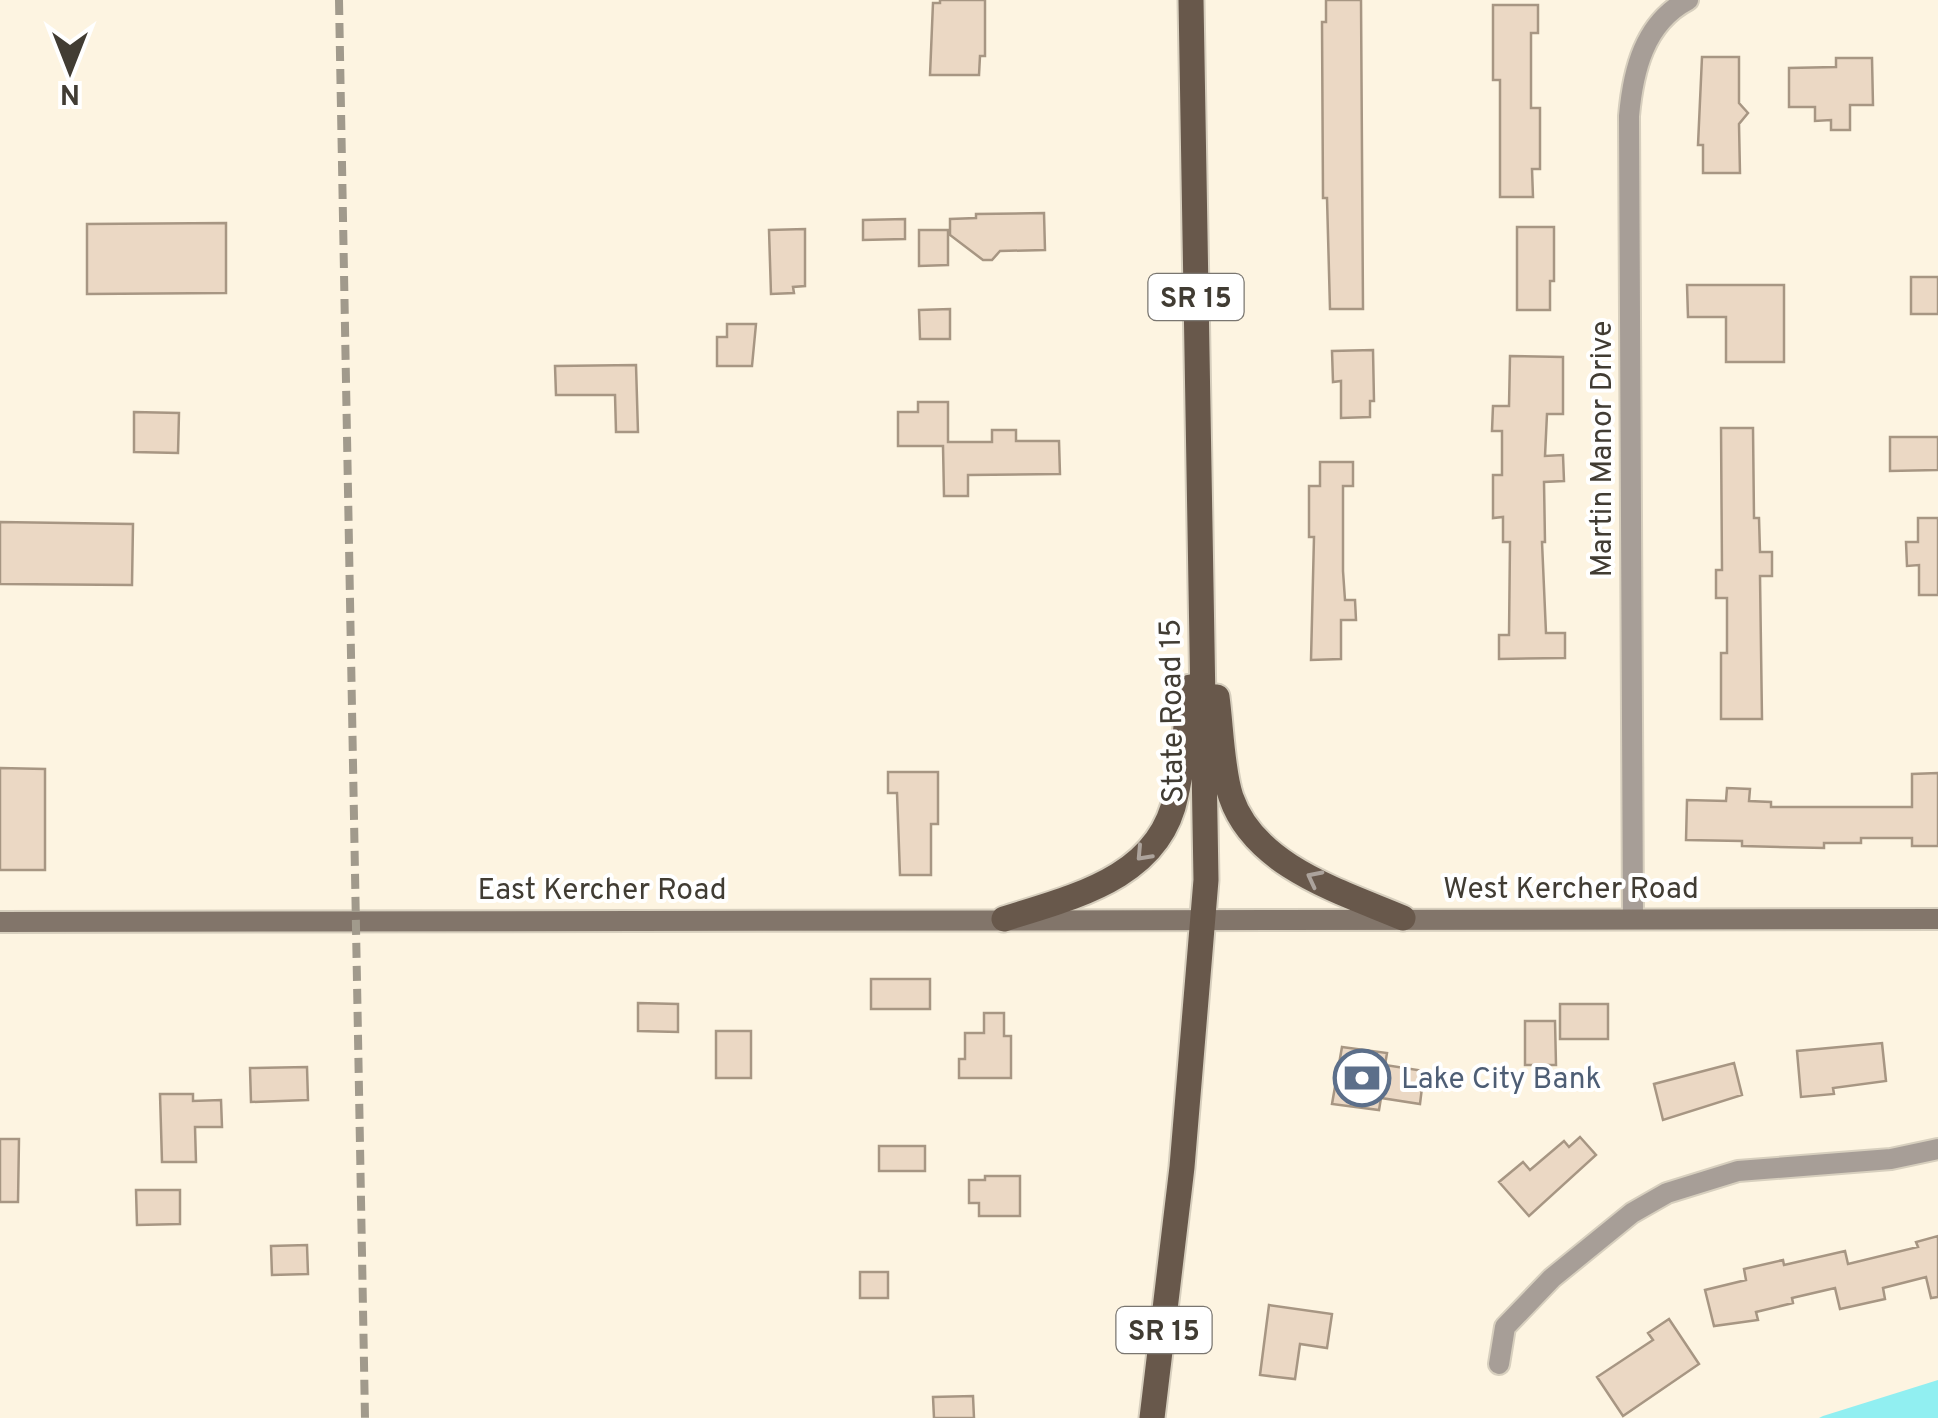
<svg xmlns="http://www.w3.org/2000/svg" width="1938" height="1418" viewBox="0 0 1938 1418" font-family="Overpass,sans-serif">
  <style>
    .water { fill: #91eff1 }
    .building { fill: #ebd8c4; stroke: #a79683; stroke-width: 2.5 }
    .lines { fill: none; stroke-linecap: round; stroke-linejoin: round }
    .street-casing { stroke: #d7cfbe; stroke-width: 24 }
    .secondary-casing { stroke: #d7cfbe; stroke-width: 24 }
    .primary-casing { stroke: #d7cfbe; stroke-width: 29 }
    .street { stroke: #a79e97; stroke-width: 20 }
    .secondary { stroke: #82756a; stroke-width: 20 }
    .primary { stroke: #68584b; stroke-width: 25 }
    .rail { stroke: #a19a8c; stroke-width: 8; stroke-dasharray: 15 8; stroke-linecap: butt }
    .oneway { stroke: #aca39c }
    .labels { text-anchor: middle; stroke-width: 8; stroke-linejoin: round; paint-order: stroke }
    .shield { fill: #fff; stroke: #7a7670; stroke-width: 2.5 }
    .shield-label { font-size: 28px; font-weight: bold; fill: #413c33 }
    .street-label { font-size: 30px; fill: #413c33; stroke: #fff }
    .service-label { font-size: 30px; fill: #4e5e75; stroke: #fff; text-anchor: start }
  </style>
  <rect width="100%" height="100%" fill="#fdf4e1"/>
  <path class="water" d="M1938 1380V1418H1819L1823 1416Z"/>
  <path class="building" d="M940 0H985V56H980L979 75H930L933 3H940Z
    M1326 0H1361L1363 309H1330L1327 198H1323L1322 22H1326Z
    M1493 5H1538V33H1531V108H1540V169H1532L1533 197H1500V80H1493Z
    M1702 57H1739V103L1748 113 1739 124 1740 173H1703V145H1698Z
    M1836 58H1872L1873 105H1850V130H1831V120L1815 121V107H1789V68L1836 67Z
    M1044 213 1045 250 1000 251 992 260H983L950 235V219L976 218V214Z
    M905 219V239L863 240V220Z
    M226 223V293L87 294V224Z
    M1517 227H1554V281H1550V310H1517Z
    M805 229V286L793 287 794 293 771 294 769 230Z
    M919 230H948V265L919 266Z
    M1911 277H1938V314H1911Z
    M1687 285H1784V362H1726V317H1688Z
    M950 309V339H920L919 310Z
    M727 324H756L752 366H717V337H727Z
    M1373 350 1374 401H1370V417L1341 418V381L1333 382 1332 351Z
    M1510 356 1563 357V414H1547L1545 456 1563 455 1564 481 1544 482 1545 542H1542L1546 633H1565V658L1499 659V635H1509L1510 542H1503V517L1493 518V475H1502V431H1492L1493 406H1509Z
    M636 365 638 432H616L615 395H556L555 366Z
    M918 402H948V442H992V430H1016V441H1059L1060 474 968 475V496H944L943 446H898V412H918Z
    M134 412 179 413 178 453 134 452Z
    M1721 428H1753L1754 518H1759L1760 552H1772V576H1760L1762 719H1721V653H1727V598H1716V570H1722Z
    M1890 437H1938V470L1890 471Z
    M1320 462H1353V486H1343V571L1345 600H1355L1356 620H1341V659L1311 660 1314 537H1309V486H1320Z
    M1918 518H1938V595H1919V565L1907 566 1906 542H1918Z
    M0 522 133 524 132 585 0 584Z
    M0 768 45 769V870H0Z
    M888 772H938V824H931V875H900L897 793H888Z
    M1938 773V846H1912V838H1861V843H1824V848L1742 846V841L1686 840 1687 800 1726 801 1727 788 1750 789 1749 801 1771 802V807H1912V774Z
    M871 979H930V1009H871Z
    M638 1003 678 1004V1032L638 1031Z
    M1560 1004H1608V1039H1560Z
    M984 1013H1004V1036H1011V1078H959V1059H965V1033H984Z
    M1525 1021H1555L1556 1065H1525Z
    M716 1031H751V1078H716Z
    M1882 1043 1886 1081 1833 1088 1834 1094 1801 1097 1797 1051Z
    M1342 1047 1387 1053 1385 1065 1424 1071 1420 1104 1381 1098 1379 1110 1332 1104Z
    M1734 1063 1742 1095 1663 1120 1654 1084Z
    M307 1067 308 1100 251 1102 250 1068Z
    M160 1094H193V1101L221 1100 222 1127H195L196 1162H162Z
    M1580 1137 1596 1155 1529 1216 1499 1182 1523 1162 1530 1170 1564 1141 1569 1147Z
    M0 1139H19L18 1202H0Z
    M879 1146H925V1171H879Z
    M985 1176H1020V1216H979V1203H969V1180H985Z
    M136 1190H180V1224L137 1225Z
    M1938 1236V1297L1931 1298 1926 1277 1883 1288 1885 1299 1840 1309 1835 1288 1792 1298 1793 1303 1756 1312 1758 1320 1714 1326 1705 1290 1746 1280 1744 1269 1783 1260 1784 1265 1845 1251 1848 1264 1918 1247 1916 1242Z
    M307 1245 308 1274 272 1275 271 1246Z
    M860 1272H888V1298H860Z
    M1269 1305 1332 1314 1327 1348 1300 1344 1295 1379 1260 1375Z
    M1669 1319 1699 1364 1623 1416 1597 1377 1653 1340 1648 1333Z
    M973 1396 974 1418H934L933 1397Z"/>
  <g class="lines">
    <g class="street-casing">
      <path id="street" d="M1633 919 1629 116C1633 71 1644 23 1688 0
        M1499 1364 1505 1327 1552 1278 1632 1213 1667 1193 1738 1171 1891 1159 1938 1149"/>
    </g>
    <g class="secondary-casing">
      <path id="secondary" d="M0 922 1938 919"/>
    </g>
    <g class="primary-casing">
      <path id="primary" d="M1217 697C1221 726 1222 771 1231 797 1255 867 1342 892 1403 918
        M1004 919C1073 897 1160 878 1176 795 1184 760 1186 723 1190 687
        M1152 1418 1182 1167 1206 880 1191 0"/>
    </g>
    <use href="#street" class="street"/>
    <use href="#secondary" class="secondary"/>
    <use href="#primary" class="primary"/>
    <path class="rail" d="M339 0 365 1418"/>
  </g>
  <defs><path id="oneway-chevron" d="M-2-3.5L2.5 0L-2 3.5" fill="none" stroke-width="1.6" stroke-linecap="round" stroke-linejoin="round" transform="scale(2.5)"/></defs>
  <g class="oneway">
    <use href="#oneway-chevron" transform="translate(1143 854) rotate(133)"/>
    <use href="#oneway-chevron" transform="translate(1314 878) rotate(-153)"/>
  </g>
  <defs>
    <g id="bank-ring" transform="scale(2.875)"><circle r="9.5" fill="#fff" stroke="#5c6f8a" stroke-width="1.5"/><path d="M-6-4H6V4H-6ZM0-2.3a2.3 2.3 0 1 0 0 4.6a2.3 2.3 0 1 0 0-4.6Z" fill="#5c6f8a"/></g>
  </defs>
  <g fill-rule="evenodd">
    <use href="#bank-ring" x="1362" y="1078"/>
  </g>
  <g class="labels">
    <g class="shield">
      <rect x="1148.5" y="274" width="95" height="46" rx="8"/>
      <rect x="1116.5" y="1307" width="95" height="46" rx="8"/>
    </g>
    <g class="shield-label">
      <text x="1196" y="307">SR 15</text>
      <text x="1164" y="1340">SR 15</text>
    </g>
    <g class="street-label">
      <text transform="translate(1601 449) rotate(-90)" y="10">Martin Manor Drive</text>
      <text transform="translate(1171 711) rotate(-91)" y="10">State Road 15</text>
      <text x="1571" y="898">West Kercher Road</text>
      <text x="602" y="899">East Kercher Road</text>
    </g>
    <g class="service-label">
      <text x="1401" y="1088">Lake City Bank</text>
    </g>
  </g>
  <g transform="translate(70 70) rotate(180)" stroke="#ffffff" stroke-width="8" paint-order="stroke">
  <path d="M0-8L18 38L0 25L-18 38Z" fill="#413c33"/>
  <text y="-15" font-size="28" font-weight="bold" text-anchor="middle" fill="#413c33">N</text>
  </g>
</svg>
